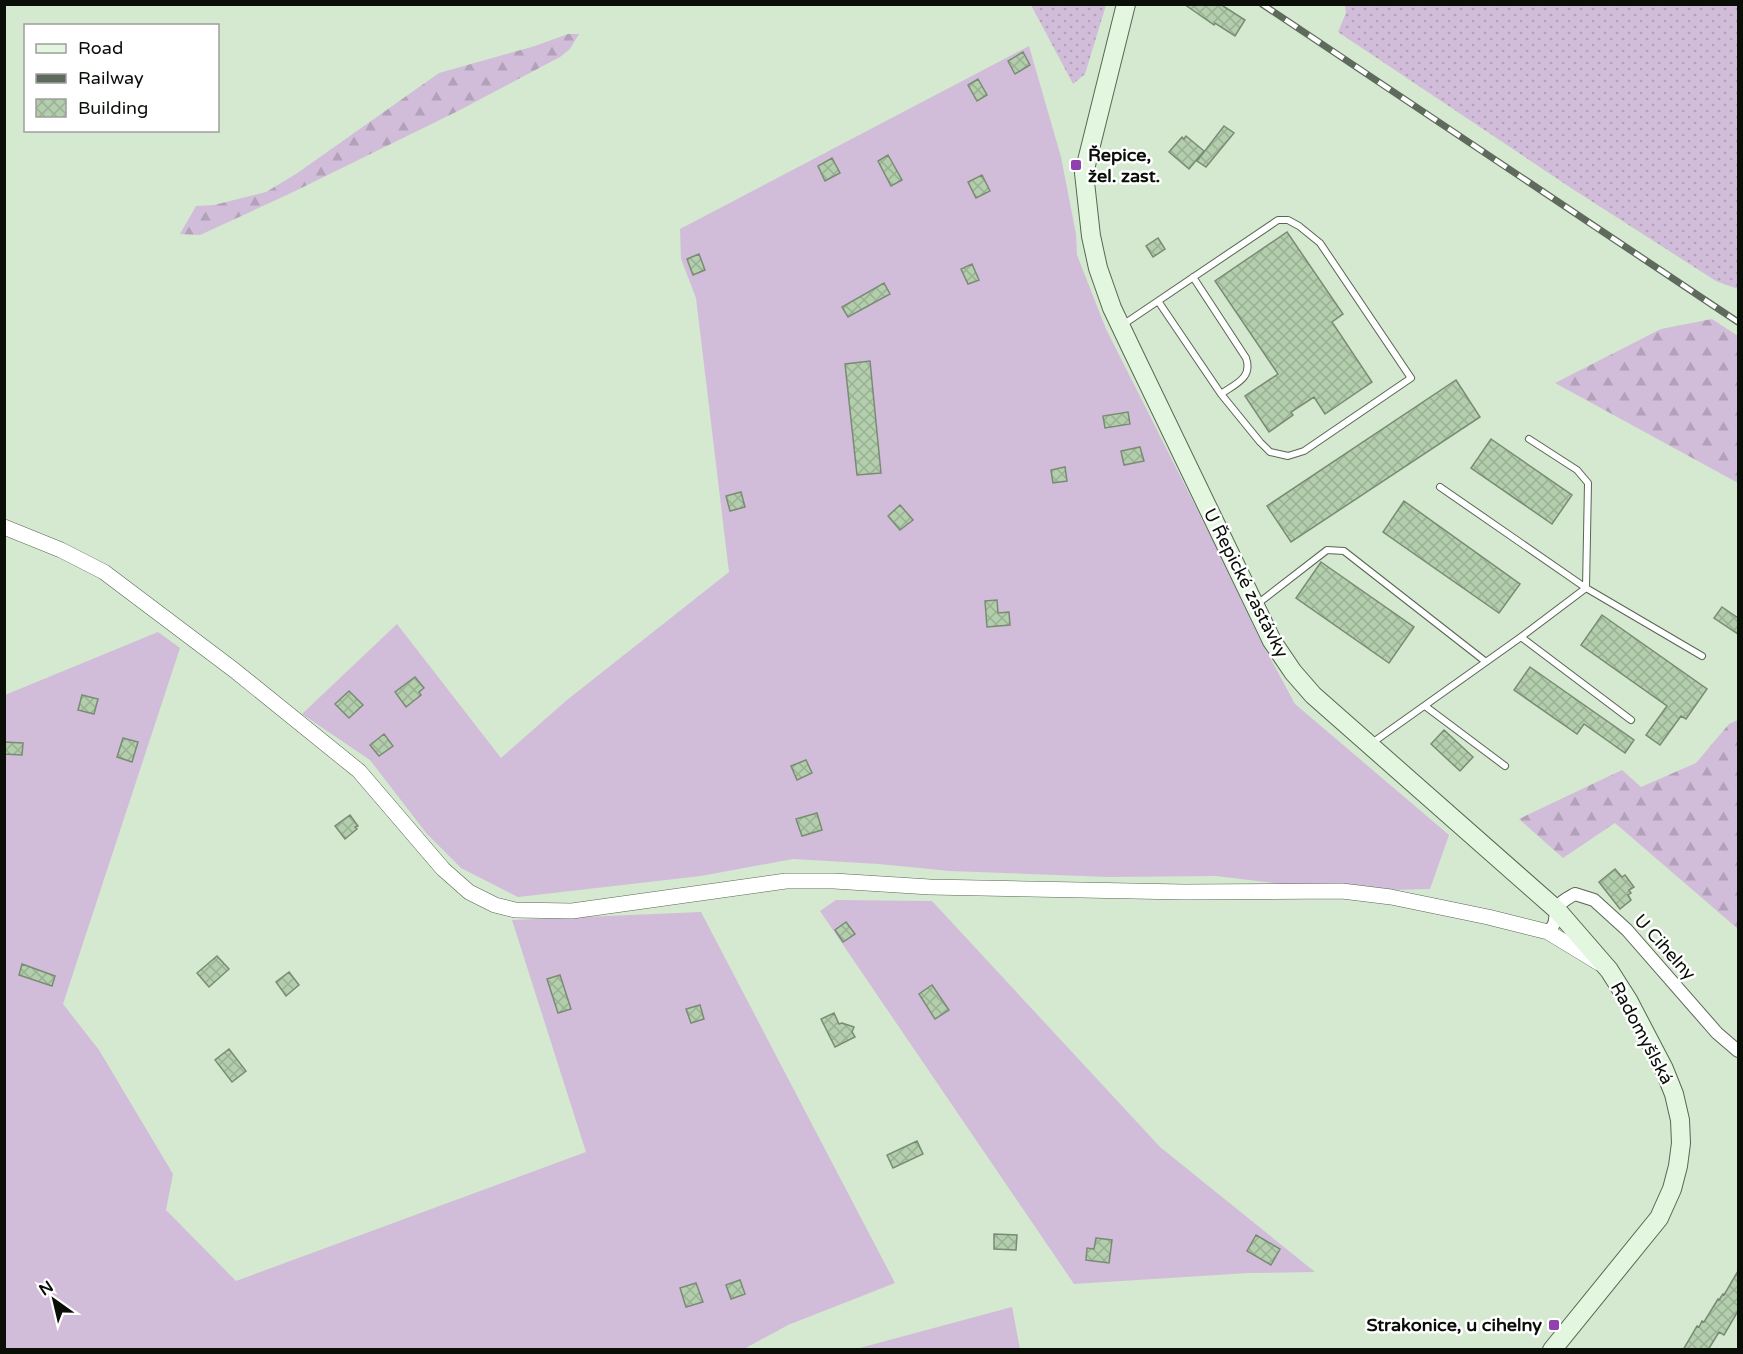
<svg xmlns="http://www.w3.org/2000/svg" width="1743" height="1354" viewBox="0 0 1743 1354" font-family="'Varela Round',sans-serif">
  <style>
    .grass { fill: url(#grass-dots) }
    .forest { fill: url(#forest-firs) }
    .garden { fill: #d1bdd9 }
    .building { fill: url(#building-cross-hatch); stroke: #7a8b75; stroke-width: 1.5 }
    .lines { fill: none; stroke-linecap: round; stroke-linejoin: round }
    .service-casing { stroke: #576753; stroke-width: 8 }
    .minor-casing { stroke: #576753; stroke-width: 14 }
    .tertiary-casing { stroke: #576753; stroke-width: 16 }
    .secondary-casing { stroke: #576753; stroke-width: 20 }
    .service { stroke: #fff; stroke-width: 6 }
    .minor { stroke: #fff; stroke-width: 12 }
    .tertiary { stroke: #fff; stroke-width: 15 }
    .secondary { stroke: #e3f6df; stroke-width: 18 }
    .rail-casing { stroke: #5e6a5b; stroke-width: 7 }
    .rail { stroke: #fff; stroke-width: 4.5; stroke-dasharray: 14; stroke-linecap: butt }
    .poi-dot { fill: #9140af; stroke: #fff; stroke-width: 2 }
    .labels { text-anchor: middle; stroke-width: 5; stroke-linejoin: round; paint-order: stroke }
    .poi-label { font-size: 18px; font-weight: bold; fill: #090f07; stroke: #fff; text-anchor: start }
    .street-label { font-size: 18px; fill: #090f07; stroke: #fff }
  </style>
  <defs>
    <pattern id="grass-dots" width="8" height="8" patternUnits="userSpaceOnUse" patternTransform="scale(1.5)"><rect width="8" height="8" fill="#d1bdd9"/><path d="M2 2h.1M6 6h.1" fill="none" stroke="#b2a1b9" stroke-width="1.8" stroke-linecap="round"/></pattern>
    <pattern id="forest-firs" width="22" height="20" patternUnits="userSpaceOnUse" patternTransform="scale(1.5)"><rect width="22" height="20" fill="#d1bdd9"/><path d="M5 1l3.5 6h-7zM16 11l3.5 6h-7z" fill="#b2a1b9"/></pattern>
    <pattern id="building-cross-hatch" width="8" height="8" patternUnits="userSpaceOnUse" patternTransform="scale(1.5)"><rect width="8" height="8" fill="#b3ceac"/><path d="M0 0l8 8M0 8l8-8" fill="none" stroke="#99b092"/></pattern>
  </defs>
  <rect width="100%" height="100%" fill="#d5e8d0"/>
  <path class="grass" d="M1031 5H1106L1085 74 1073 84Z
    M1345 5H1738V289L1716 281 1571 188 1338 32 1346 13Z"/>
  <path class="forest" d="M568 34H579L570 49 560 57 458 111 289 194 200 235 180 234 196 206 214 205 266 192 296 174 439 73 535 46Z
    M1712 319 1738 336V483L1555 383 1661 329Z
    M1738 720V929L1615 823 1563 858 1519 819 1622 770 1641 787 1696 763 1729 724Z"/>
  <path class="garden" d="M1029 46 1061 157 1076 234 1077 255 1106 329 1214 543 1258 635 1295 704 1449 835 1430 889 1342 891 1216 876 1109 877 950 871 879 864 793 859 701 876 518 897 461 868 427 834 370 760 302 714 397 624 501 758 567 700 729 572 696 298 681 259 680 229Z
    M158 632 180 648 63 1004 99 1050 173 1174 166 1210 236 1281 586 1152 512 920 701 912 895 1283 788 1325 744 1349 5 1350V695Z
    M836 900 932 901 1160 1147 1315 1272 1248 1273 1074 1284 820 911Z
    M1012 1307 1020 1349H856Z"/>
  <path class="building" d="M1184 4H1220L1245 20 1235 36 1215 23 1214 25Z
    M1023 52 1030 65 1015 74 1008 61Z
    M978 79 987 95 977 101 968 85Z
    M1224 126 1234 133 1206 167 1197 161Z
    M1186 136 1204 151 1189 169 1169 152 1182 137 1184 139Z
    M888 155 902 180 891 186 878 161Z
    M832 158 840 173 825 181 818 166Z
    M982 175 990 191 976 198 968 182Z
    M1287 232 1343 314 1332 322 1372 382 1325 414 1314 397 1291 412 1293 415 1269 432 1245 396 1278 374 1215 281Z
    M1158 238 1165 249 1153 257 1146 246Z
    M699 254 705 270 693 275 687 259Z
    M972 264 979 280 968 284 961 269Z
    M884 283 890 294 848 317 842 307Z
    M870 361 881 473 857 475 845 364Z
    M1456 380 1480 417 1291 542 1267 506Z
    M1128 412 1130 424 1105 428 1103 416Z
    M1491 439 1572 495 1552 524 1471 468Z
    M1140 447 1144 461 1124 465 1121 451Z
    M1065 467 1067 481 1053 483 1051 470Z
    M741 492 745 507 730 511 726 496Z
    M1404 501 1520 584 1499 613 1383 532Z
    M900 505 913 520 900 530 888 516Z
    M1321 562 1414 627 1389 663 1296 598Z
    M997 600 998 613 1009 612 1010 625 987 627 985 601Z
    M1722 607 1738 618V634L1714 618Z
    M1602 615 1707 689 1686 719 1681 716 1660 745 1646 735 1667 706 1581 645Z
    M1530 667 1634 740 1625 753 1584 724 1577 734 1514 690Z
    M415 677 424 688 419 692 421 695 406 707 395 692Z
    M349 691 363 705 349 718 335 704Z
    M82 695 98 699 94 714 78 710Z
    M1444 730 1473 757 1460 771 1431 744Z
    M384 734 393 746 379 756 370 745Z
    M123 738 138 742 132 762 117 757Z
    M4 742 23 743 22 755 4 754Z
    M806 760 812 773 797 780 791 766Z
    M817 813 822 830 802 836 796 819Z
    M350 815 358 826 355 827 357 829 345 839 335 826Z
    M1615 869 1622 877 1625 875 1634 887 1629 890 1631 893 1628 895 1631 900 1620 909 1599 882Z
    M846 922 855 934 843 942 835 930Z
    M217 956 229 969 209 987 197 973Z
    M22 964 55 976 52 986 19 975Z
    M289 972 299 985 286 996 276 982Z
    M560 975 571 1009 558 1013 547 979Z
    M932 985 949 1010 935 1019 919 994Z
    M700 1005 704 1019 691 1023 686 1009Z
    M834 1013 839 1024 842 1023 854 1027 852 1032 855 1037 835 1047 821 1019Z
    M229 1049 246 1071 232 1082 215 1060Z
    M917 1141 923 1154 893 1168 887 1155Z
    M994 1234 1017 1235 1016 1250 994 1249Z
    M1256 1235 1280 1249 1271 1265 1247 1251Z
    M1096 1238 1112 1240 1109 1263 1086 1260 1087 1248 1094 1249Z
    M1738 1271V1311L1724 1335 1719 1332 1708 1350H1683L1697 1326 1699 1327 1702 1321 1704 1322 1718 1299 1719 1300 1723 1294 1724 1295Z
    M740 1280 745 1294 731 1299 726 1285Z
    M696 1283 703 1302 686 1307 680 1288Z"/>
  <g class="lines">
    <g class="service-casing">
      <path id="service" d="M1193 277 1246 358C1253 378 1235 384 1221 394
        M1124 324 1278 220H1288L1299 226 1320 243 1411 378 1304 451 1288 456 1270 452 1260 442 1221 394 1158 301
        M1440 487 1586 588 1702 656
        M1256 605 1327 550 1344 551 1486 662
        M1521 637 1631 720
        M1425 706 1505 766
        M1372 743 1521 637 1586 588 1588 483 1577 470 1529 439"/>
    </g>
    <g class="minor-casing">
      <path id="minor" d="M1548 932C1558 921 1553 922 1557 910 1559 902 1568 898 1575 894L1594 900 1627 930 1717 1033 1738 1051"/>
    </g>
    <g class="tertiary-casing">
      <path id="tertiary" d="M4 527 61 550 104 572 234 670 359 771 443 869 469 892 495 905 515 910 572 911 786 881H834L930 887 1184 892 1342 891 1391 897 1488 917 1548 932 1599 963"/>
    </g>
    <g class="secondary-casing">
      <path id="secondary" d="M1126 4 1084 173 1091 236 1098 268 1112 308 1131 348 1272 641 1293 672 1313 695 1557 910 1609 970 1628 1000 1664 1069 1674 1094 1680 1120 1681 1143 1678 1166 1672 1189 1659 1218 1552 1350"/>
    </g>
    <use href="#service" class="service"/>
    <use href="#minor" class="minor"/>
    <use href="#tertiary" class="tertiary"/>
    <use href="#secondary" class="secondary"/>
    <g class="rail-casing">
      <path id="rail" d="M1262 4 1738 322"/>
    </g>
    <use href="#rail" class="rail"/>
  </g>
  <g class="poi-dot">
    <rect x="1070" y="159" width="12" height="12" rx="3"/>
    <rect x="1548" y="1319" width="12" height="12" rx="3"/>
  </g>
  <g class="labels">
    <g class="poi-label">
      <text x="1088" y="161">Řepice,<tspan x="1088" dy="21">žel. zast.</tspan></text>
      <text x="1542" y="1331" text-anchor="end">Strakonice, u cihelny</text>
    </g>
    <g class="street-label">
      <text transform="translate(1246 583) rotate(63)" y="6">U Řepické zastávky</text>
      <text transform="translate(1665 947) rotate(48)" y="6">U Cihelny</text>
      <text transform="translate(1642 1033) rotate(62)" y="6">Radomyšlská</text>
    </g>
  </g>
  <rect width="1743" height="1354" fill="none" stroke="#090f07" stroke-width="12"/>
  <rect x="24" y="24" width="195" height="108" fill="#ffffff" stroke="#9d9f9c" stroke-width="1.5"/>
  <rect x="36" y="44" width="30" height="9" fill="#e3f6df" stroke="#9d9f9c" stroke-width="1.5"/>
  <text x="78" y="54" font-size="18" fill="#090f07">Road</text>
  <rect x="36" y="74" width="30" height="9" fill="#5e6a5b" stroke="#9d9f9c" stroke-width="1.5"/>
  <text x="78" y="84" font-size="18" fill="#090f07">Railway</text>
  <rect x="36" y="99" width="30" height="18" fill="url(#building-cross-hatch)" stroke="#9d9f9c" stroke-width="1.5"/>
  <text x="78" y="114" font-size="18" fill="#090f07">Building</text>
  <g transform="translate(54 1300) rotate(326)" stroke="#ffffff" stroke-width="4.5" paint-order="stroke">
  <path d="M0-4.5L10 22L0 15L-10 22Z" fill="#090f07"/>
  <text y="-9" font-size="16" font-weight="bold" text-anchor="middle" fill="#090f07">N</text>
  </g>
</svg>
